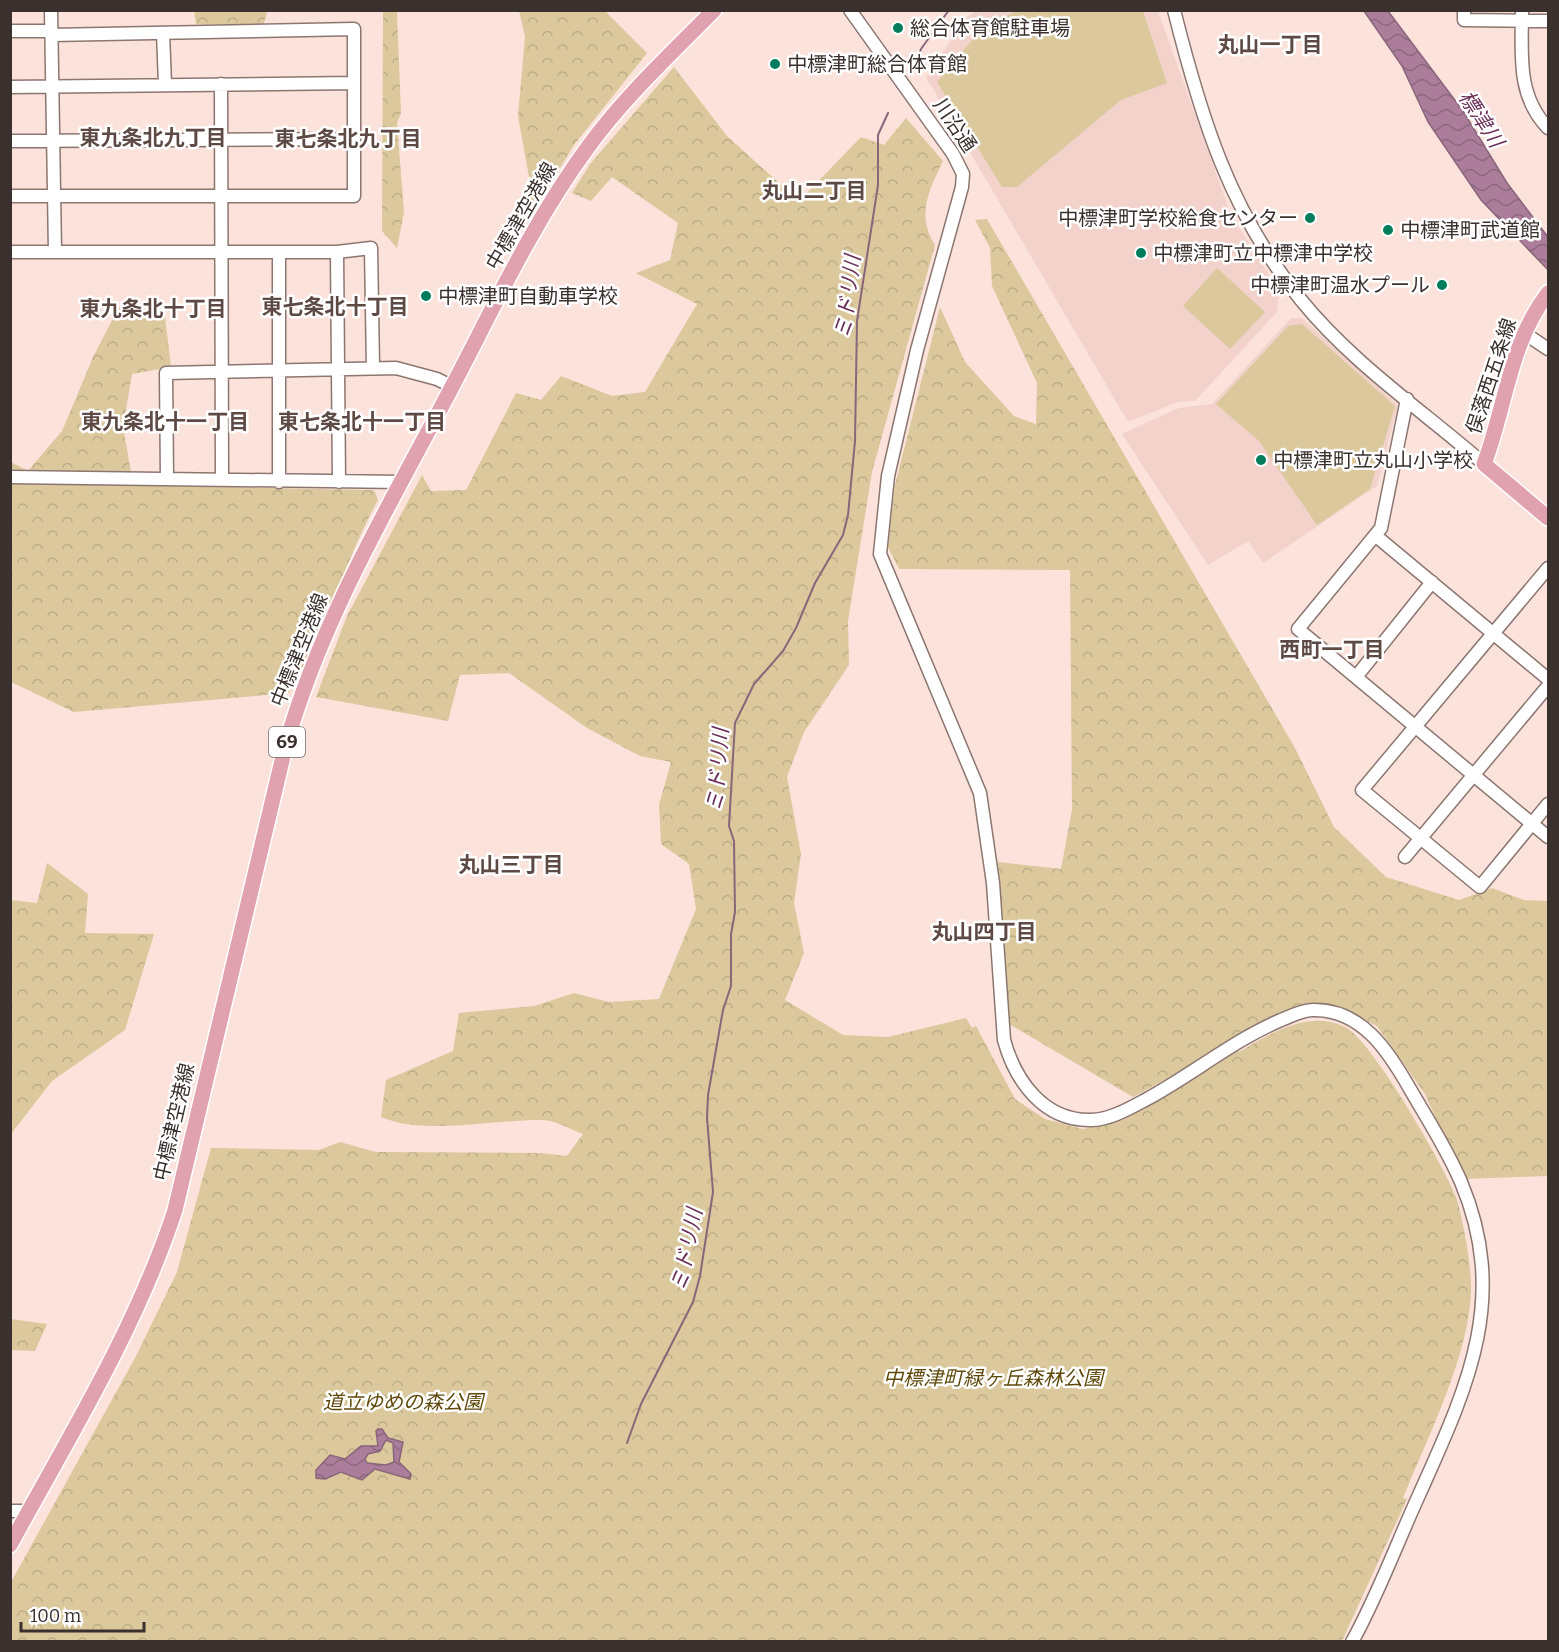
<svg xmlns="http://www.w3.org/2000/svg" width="1559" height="1652" viewBox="0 0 1559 1652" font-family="Bitter,'Noto Sans JP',serif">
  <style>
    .built { fill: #f2d2ca }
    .forest { fill: url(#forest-crowns) }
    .pitch { fill: #dbc89c }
    .water { fill: url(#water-waves); stroke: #89667a; stroke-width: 1.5; fill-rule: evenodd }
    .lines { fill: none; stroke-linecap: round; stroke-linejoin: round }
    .stream { stroke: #89667a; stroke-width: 2 }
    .minor-casing { stroke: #8c7670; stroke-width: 15 }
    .major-casing { stroke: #fff; stroke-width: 18 }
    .minor { stroke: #fff; stroke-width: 12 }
    .major { stroke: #e1a2b0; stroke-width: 15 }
    .poi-dot { fill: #007d5b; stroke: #fff; stroke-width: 2 }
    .labels { text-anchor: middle; stroke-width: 5; stroke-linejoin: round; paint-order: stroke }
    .shield { fill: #fff; stroke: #756e6d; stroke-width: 1.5 }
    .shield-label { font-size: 18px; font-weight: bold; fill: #3a302e }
    .poi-label { font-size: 20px; fill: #3a302e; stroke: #fff; text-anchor: start }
    .street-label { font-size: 20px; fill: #3a302e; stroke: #fff }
    .park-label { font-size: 20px; font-style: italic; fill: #5f490b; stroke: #fff }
    .neighbourhood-label { font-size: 21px; font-weight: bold; fill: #5e4a45; stroke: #fff }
    .water-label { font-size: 21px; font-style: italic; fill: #6c3159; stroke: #fff }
  </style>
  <defs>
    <pattern id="forest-crowns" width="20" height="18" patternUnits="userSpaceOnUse" patternTransform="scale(1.5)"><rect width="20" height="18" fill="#dbc89c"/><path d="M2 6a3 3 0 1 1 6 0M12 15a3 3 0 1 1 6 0" fill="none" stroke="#bdac87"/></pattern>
    <pattern id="water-waves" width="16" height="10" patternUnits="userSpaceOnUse" patternTransform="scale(1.5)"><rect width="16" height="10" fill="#ab7d9a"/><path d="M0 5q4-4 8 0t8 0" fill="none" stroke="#8c677e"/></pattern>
  </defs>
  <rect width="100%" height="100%" fill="#fbe2db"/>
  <path class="built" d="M976 11H1158L1231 215 1279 290 1277 312 1195 401 1178 402 1128 422 926 77 967 17Z
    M1291 318H1302L1398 405 1377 486 1263 563 1248 541 1208 565 1122 434 1179 408 1212 404Z"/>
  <path class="forest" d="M268 10 263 26 196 24 194 11Z
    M383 11H397L401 113 397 123 404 212 397 248 382 231Z
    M519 11H605L647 53 574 145 526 223 518 215 521 200 531 188 518 116 525 36Z
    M674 67 727 136 799 201 861 137 884 145 906 118 943 161C929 190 916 215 935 245L872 472 848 621 849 665 804 732 787 777 801 854 794 903 804 953 785 1000 843 1035 888 1037 966 1018 972 1028 976 1026 1015 1099 1045 1119 1083 1129 1123 1120 1238 1050 1239 1052C1269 1034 1309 1009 1345 1027 1372 1040 1444 1166 1456 1197 1462 1214 1471 1264 1471 1283 1473 1348 1428 1436 1403 1498L1407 1499 1342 1641 11 1642V1582L135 1358 177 1272 211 1148 319 1150 340 1142 376 1152 541 1153 567 1156 583 1134C571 1130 556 1120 543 1120 496 1119 424 1136 381 1117L386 1080 453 1051 459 1013 534 1006 574 993 609 1002 659 999 696 909 689 864 661 844 659 805 671 762 640 756 587 728 509 673 460 675 448 721 316 697 347 616 422 475 431 491 466 490 516 393 541 400 561 376 612 396 645 392 697 304 636 273 670 260 678 223 612 177 591 201 572 193 590 164Z
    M987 219 1295 748 1334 827 1386 877 1459 900 1492 888 1524 900 1548 901V1176L1463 1179 1425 1094 1377 1026 1339 1007 1298 1005 1248 1029 1206 1057 1133 1097 1009 1024 998 862 1061 869 1072 810 1070 570 899 569 888 547 895 485 940 307 965 362 1014 416 1036 424 1037 383 992 286 990 248 975 220Z
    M119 307 165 317 171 367 132 374 123 427 133 483 166 486 374 490 378 500C344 562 326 632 289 693L74 712 11 682V462L28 471 62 431 94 355Z
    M47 863 88 894 85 933 154 934 125 1030 52 1081 11 1134V900L37 903Z
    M11 1319 47 1324 35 1351 11 1350Z"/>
  <path class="pitch" d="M1143 11 1167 83 1121 100 1017 187H1002L937 82 984 26 1017 11Z
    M1217 268 1265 312 1230 349 1183 306Z
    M1302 324 1395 406 1370 489 1317 525 1259 441 1216 404 1288 326Z"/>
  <path class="water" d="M1364 11H1388L1463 111 1507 183 1548 237V270L1481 200 1428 122 1402 66Z
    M378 1429H382L388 1438 403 1442 399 1462 411 1474 410 1479 375 1469 362 1480 341 1472 325 1479 316 1478V1470L330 1455 345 1459 361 1446H378L376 1431ZM386 1440 393 1443 394 1462 386 1465 367 1463 365 1459 368 1454 380 1451Z"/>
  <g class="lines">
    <path class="stream" d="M914 69 921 49 949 10
      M627 1443 641 1404 693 1302 700 1276 713 1192 707 1118 708 1095 723 1010 731 986V934L735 912 734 841 729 826 735 723 754 684 783 651 796 628 815 583 843 535 848 515 855 441 857 321 878 185V135L888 113"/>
    <g class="minor-casing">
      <path id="minor" d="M51 10 55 252
        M850 10 953 154 963 174 962 187 917 350 888 476 880 554 980 793 993 883 1004 1040C1015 1080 1043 1121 1091 1120 1110 1120 1130 1108 1147 1099 1193 1074 1234 1040 1281 1020 1292 1016 1301 1010 1313 1010 1362 1009 1389 1052 1410 1089 1428 1120 1447 1149 1461 1182 1510 1299 1467 1388 1419 1495 1397 1543 1378 1595 1352 1642
        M1174 10C1201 118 1230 212 1301 300 1352 363 1423 411 1484 464
        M1464 10V20L1548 21
        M1522 10C1522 53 1516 95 1548 128
        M10 31H51
        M163 33 165 84
        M221 84 222 480
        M10 87 353 83
        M10 141 354 139
        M10 196H354V29L51 35
        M10 252H337L339 482
        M337 252 371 248 373 367
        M1524 333 1548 349
        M1407 399 1381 528 1298 629 1548 837
        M10 477 401 482
        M167 479 166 373 396 368 437 379 453 387
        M279 482V252
        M1376 536 1548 679
        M1548 568 1362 790 1480 887 1548 804
        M1356 677 1432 582
        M1405 857 1548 686
        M10 1511H29"/>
    </g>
    <g class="major-casing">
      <path id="major" d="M1548 293C1509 344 1506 406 1484 464L1548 518
        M10 1545C70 1435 136 1329 175 1210L285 748C318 630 379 523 437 415 486 325 527 230 588 147 624 97 671 54 714 10"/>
    </g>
    <use href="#minor" class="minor"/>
    <use href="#major" class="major"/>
  </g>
  <g class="poi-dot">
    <circle cx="898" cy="28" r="6"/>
    <circle cx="775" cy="64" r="6"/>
    <circle cx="1310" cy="218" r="6"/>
    <circle cx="1388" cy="230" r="6"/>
    <circle cx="1141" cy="253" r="6"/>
    <circle cx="1442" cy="285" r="6"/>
    <circle cx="426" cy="296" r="6"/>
    <circle cx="1261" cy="460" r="6"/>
  </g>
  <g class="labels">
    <rect class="shield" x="269" y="727" width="36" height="30" rx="4.5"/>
    <g class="shield-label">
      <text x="287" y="748">69</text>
    </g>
    <g class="poi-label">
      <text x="910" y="35">総合体育館駐車場</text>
      <text x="787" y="71">中標津町総合体育館</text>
      <text x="1298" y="225" text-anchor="end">中標津町学校給食センター</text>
      <text x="1400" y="237">中標津町武道館</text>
      <text x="1153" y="260">中標津町立中標津中学校</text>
      <text x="1430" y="292" text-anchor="end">中標津町温水プール</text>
      <text x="438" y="303">中標津町自動車学校</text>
      <text x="1273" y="467">中標津町立丸山小学校</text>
    </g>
    <g class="street-label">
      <text transform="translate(955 125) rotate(56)" y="7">川沿通</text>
      <text transform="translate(521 216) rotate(-60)" y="7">中標津空港線</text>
      <text transform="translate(1491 376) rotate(-72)" y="7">俣落西五条線</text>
      <text transform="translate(299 650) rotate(-68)" y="7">中標津空港線</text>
      <text transform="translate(174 1122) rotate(-77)" y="7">中標津空港線</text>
    </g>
    <g class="park-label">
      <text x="993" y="1385">中標津町緑ヶ丘森林公園</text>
      <text x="403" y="1409">道立ゆめの森公園</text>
    </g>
    <g class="neighbourhood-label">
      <text x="1270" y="52">丸山一丁目</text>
      <text x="153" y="145">東九条北九丁目</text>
      <text x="348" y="146">東七条北九丁目</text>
      <text x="814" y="198">丸山二丁目</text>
      <text x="335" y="314">東七条北十丁目</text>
      <text x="153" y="316">東九条北十丁目</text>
      <text x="165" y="429">東九条北十一丁目</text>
      <text x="362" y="429">東七条北十一丁目</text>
      <text x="1332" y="657">西町一丁目</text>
      <text x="511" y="872">丸山三丁目</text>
      <text x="984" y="939">丸山四丁目</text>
    </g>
    <g class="water-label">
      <text transform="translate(1481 119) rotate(57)" y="7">標津川</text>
      <text transform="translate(848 297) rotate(-83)" y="7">ミドリ川</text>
      <text transform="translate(718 770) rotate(-86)" y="7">ミドリ川</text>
      <text transform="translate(687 1250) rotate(-79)" y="7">ミドリ川</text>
    </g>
  </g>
  <rect width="1559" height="1652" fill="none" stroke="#3a302e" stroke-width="24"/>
  <path d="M21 1622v9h123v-9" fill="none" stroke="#3a302e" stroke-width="3"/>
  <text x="30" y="1622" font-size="18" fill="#3a302e" stroke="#ffffff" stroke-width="4.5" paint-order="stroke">100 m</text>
</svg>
